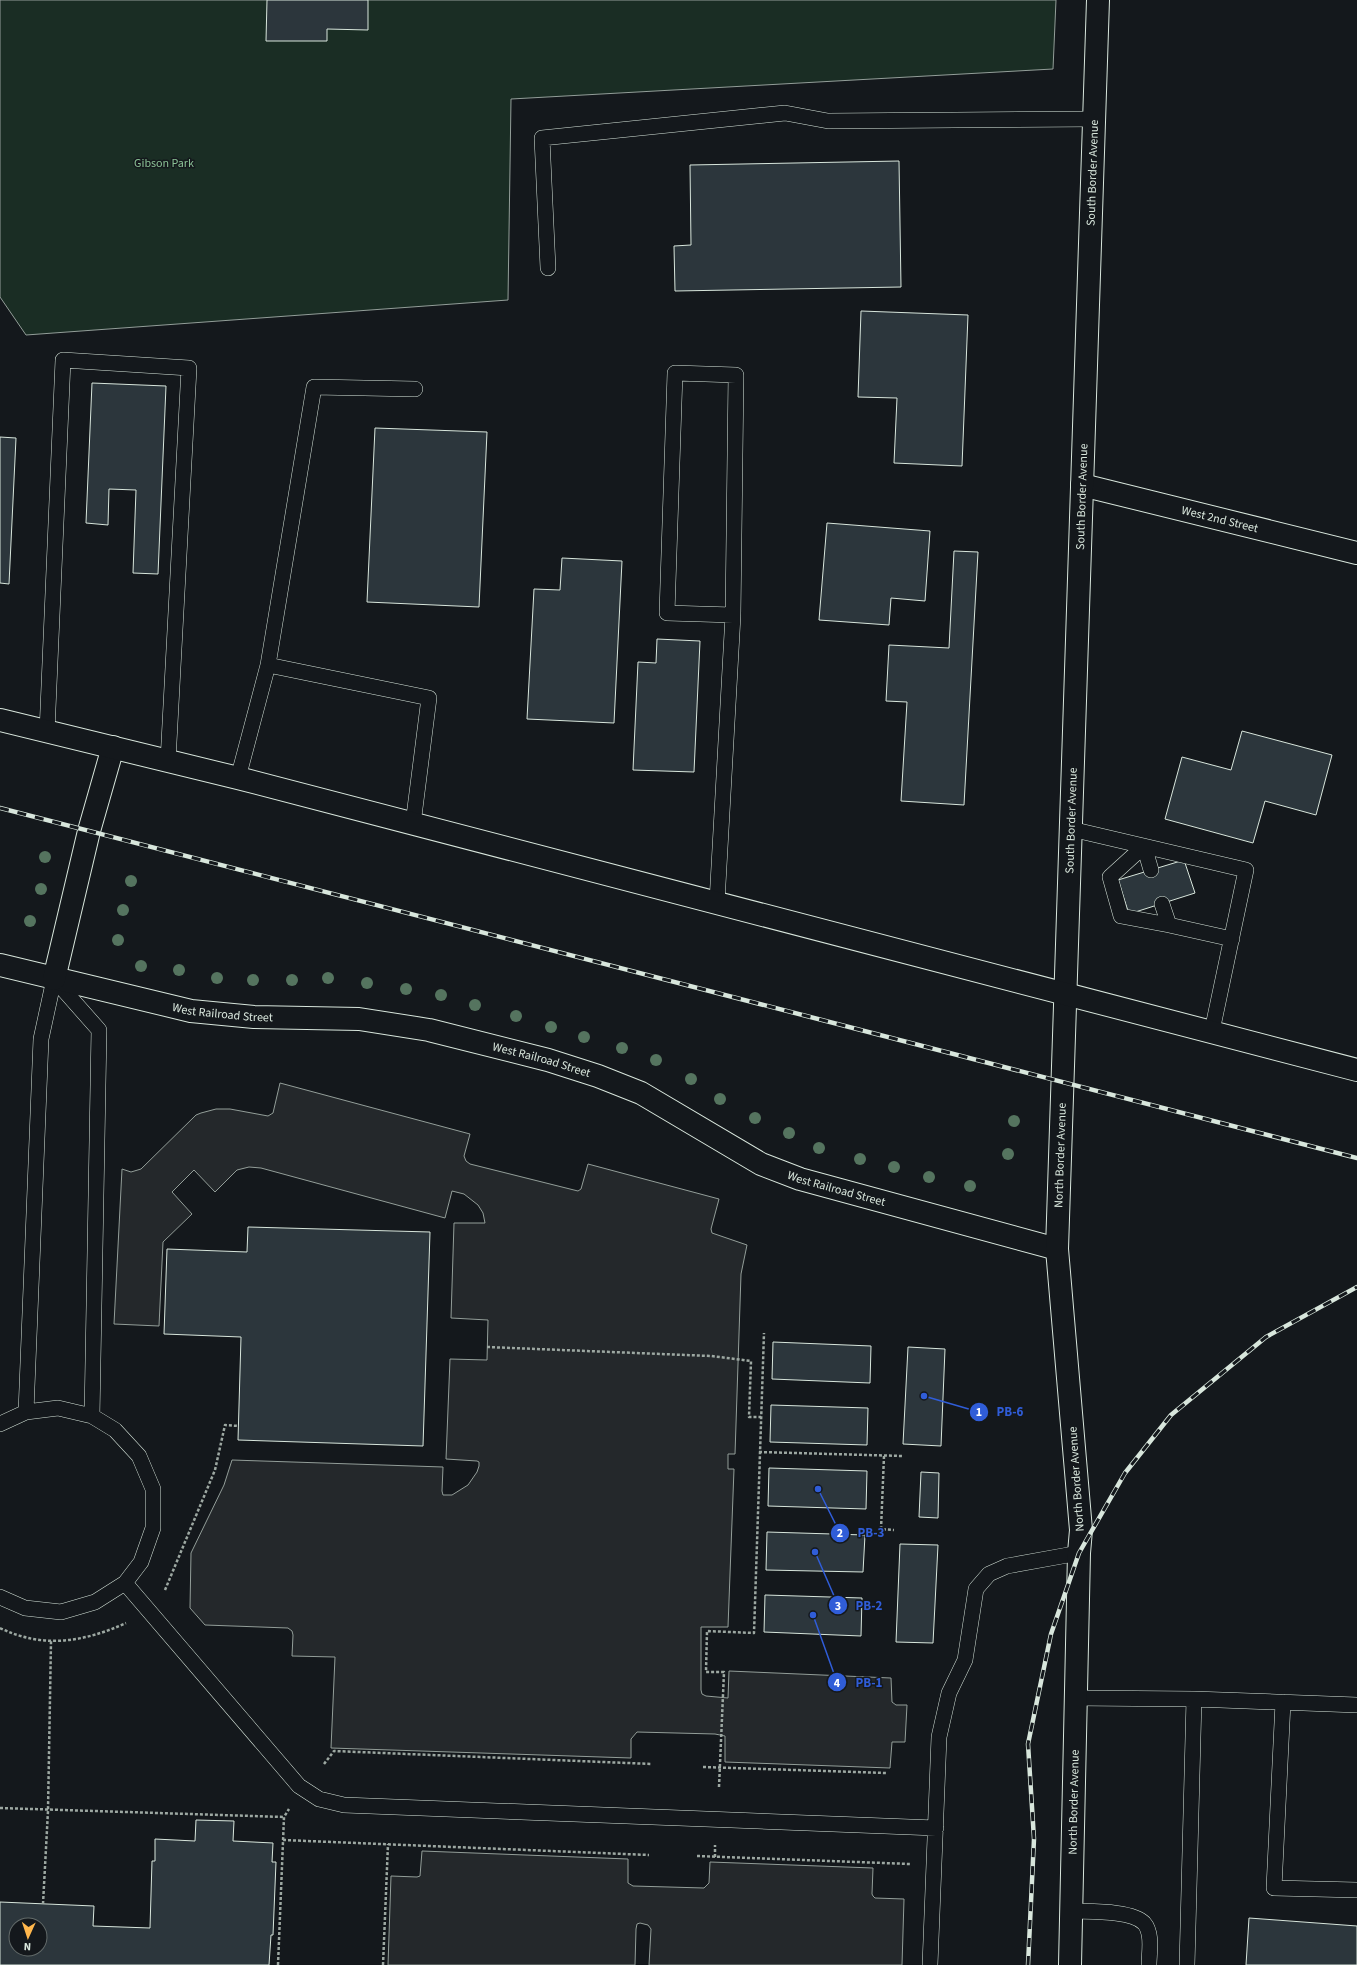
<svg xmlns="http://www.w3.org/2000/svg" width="1357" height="1965" viewBox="0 0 1357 1965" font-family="'Source Sans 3',sans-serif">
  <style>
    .green { fill: #1a2d24; stroke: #939e99 }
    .parking { fill: #24282b; stroke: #939e99 }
    .building { fill: #2c363c; stroke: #d8e6dc; fill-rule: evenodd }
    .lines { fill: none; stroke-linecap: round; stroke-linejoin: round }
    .lane-casing { stroke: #d8e6dc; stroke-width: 16 }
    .street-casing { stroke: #d8e6dc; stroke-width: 24 }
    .secondary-casing { stroke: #d8e6dc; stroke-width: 24 }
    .primary-casing { stroke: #d8e6dc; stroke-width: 24 }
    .path { stroke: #9da8a2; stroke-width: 2.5; stroke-dasharray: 3 2; stroke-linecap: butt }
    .lane { stroke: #14181c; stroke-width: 15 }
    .street { stroke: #14181c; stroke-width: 22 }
    .secondary { stroke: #14181c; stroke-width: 22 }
    .primary { stroke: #14181c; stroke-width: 22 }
    .rail-casing { stroke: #d8e6dc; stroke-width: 4.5 }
    .rail { stroke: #14181c; stroke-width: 3; stroke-dasharray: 9; stroke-linecap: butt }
    .tree { fill: #55745f }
    .labels { text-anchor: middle; stroke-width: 3; stroke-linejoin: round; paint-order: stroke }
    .park-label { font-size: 12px; fill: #8ac095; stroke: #14181c }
    .street-label { font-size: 12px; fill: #d8e6dc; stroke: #14181c }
    .leader { fill: none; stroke: #305dd8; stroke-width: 1.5 }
    .callout-dot { fill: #305dd8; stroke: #14181c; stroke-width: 1.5 }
    .mark-label { font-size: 12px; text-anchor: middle; font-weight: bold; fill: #fff }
    .callout-label { font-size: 13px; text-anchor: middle; font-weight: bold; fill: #305dd8; stroke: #14181c; stroke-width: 3; stroke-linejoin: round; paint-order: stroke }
  </style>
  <rect width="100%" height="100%" fill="#14181c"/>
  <path class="green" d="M0 0H1056L1053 69 511 99 508 300 26 335 0 297Z"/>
  <path class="parking" d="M280 1083 470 1134 464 1156 466 1161 470 1164 578 1191 581 1189 588 1164 719 1199 711 1229 712 1233 747 1245 741 1274 735 1454H728V1469H734L728 1627H701V1690L702 1694 706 1696 728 1698 729 1671 891 1678 892 1702 896 1705H907L905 1742H892L890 1768 725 1762V1736L715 1734 637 1732 631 1739V1758L331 1748 335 1657 292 1656 293 1635 292 1631 288 1628 205 1625 190 1608 191 1553 224 1485 232 1460 443 1467 442 1491 443 1495H452L468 1485 477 1472 479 1466V1462L477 1461 446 1459 450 1359 487 1360 488 1320 451 1318 454 1223H485L483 1213 478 1205 464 1194 452 1191 445 1218 261 1168 249 1167 237 1170 215 1192 194 1170 172 1192 192 1214 163 1242 159 1326 114 1324 122 1169 131 1172 141 1169 196 1115 201 1113 216 1109H230L268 1116 273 1113Z
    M422 1851 628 1859V1883L633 1886 704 1888 709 1883 710 1862 873 1868 872 1894 873 1896 875 1898 904 1899 902 1965H649L651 1929 648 1925 640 1923 637 1924 636 1929 635 1965H388L391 1876 417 1877 420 1876Z"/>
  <path class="building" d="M267 0H368V30L327 29V41H266Z
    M899 161 901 287 675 291 674 246 691 245 690 165Z
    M861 311 968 315 962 466 894 463 897 398 858 397Z
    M92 383 166 386 158 574 133 573 136 490 109 489 108 525 86 523Z
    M375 428 487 432 479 607 367 602Z
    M0 437 16 438 9 584 0 583Z
    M827 523 930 531 925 601 891 598 889 625 819 620Z
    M954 551 978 552 964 805 901 801 907 702 886 701 889 645 949 648Z
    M562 558 622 561 614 723 527 719 534 589 560 590Z
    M657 639 700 641 694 772 633 770 638 662 656 663Z
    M1242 731 1332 755 1316 815 1265 801 1253 843 1165 819 1182 757 1231 770Z
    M1184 860 1195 893 1129 914 1118 880Z
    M248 1227 430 1232 423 1446 238 1440 241 1337 164 1334 167 1249 247 1252Z
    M773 1342 871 1346 870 1383 772 1379Z
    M908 1347 945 1349 941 1446 903 1444Z
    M771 1405 868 1408 867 1445 770 1442Z
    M769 1468 867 1471 866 1509 768 1506Z
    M921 1472 939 1473 938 1518 919 1517Z
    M767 1532 865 1535 863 1572 766 1570Z
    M900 1544 938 1545 933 1643 896 1642Z
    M765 1595 862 1598 861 1636 764 1632Z
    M196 1820 234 1821 233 1841 273 1843 272 1862H276L273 1935H271L269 1965H0V1902L94 1906 93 1926 150 1928 152 1861H155V1839L195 1841ZM16 1925H40V1949H16Z
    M1249 1918 1357 1926V1965H1246Z"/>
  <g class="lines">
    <g class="lane-casing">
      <path id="lane" d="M548 268 542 138 785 113 828 121 1094 119
        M47 732 63 360 189 368 168 761
        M238 778 268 665
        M413 824 429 698 268 665 314 387 415 389
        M1071 829 1246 870 1212 1031
        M1151 870 1144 846 1110 877 1121 916 1169 925
        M717 902 733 615 736 375 675 373 667 613 733 615
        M1162 904 1169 925 1232 939
        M54 979 99 1030 92 1416
        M26 1412 41 1039 54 979
        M0 1424 26 1412 58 1408 92 1416 115 1430 139 1456 153 1489V1528L141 1562 125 1583 95 1602 61 1612 25 1608 0 1597
        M125 1583 299 1786 319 1799 344 1805 936 1828
        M1076 1698 1194 1699 1357 1705
        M1283 1702 1274 1888 1357 1890
        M1071 1911C1089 1912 1131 1910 1144 1923 1153 1933 1149 1953 1149 1965
        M930 1965 939 1737 949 1693 965 1660 976 1589 989 1574 1007 1566 1079 1553
        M1187 1965 1194 1699"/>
    </g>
    <g class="street-casing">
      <g id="street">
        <path id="s1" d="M1082 485 1357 553"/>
        <path id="s2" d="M0 965 191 1011 254 1017 359 1019 429 1030 548 1060 598 1076 641 1093 761 1164 800 1179 1057 1249"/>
        <path d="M54 979 89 831 113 747"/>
      </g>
    </g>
    <g class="secondary-casing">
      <g id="secondary">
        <path id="s3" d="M1070 1965 1079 1553 1081 1530 1057 1249 1098 0"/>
      </g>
    </g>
    <g class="primary-casing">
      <path id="primary" d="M0 720 238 778 1357 1070"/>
    </g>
    <path class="path" d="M487 1347 711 1356 751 1361 749 1417H761
      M759 1452 903 1456
      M884 1456 881 1529 894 1530
      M165 1590 215 1470 225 1425 239 1426
      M0 1628C43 1649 84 1642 126 1623
      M324 1764 334 1751 652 1764
      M703 1767 886 1773
      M719 1787 724 1672H706L707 1631 754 1633 764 1333
      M0 1808 284 1817
      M283 1840 649 1855
      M697 1856 910 1864
      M715 1857V1845
      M43 1904 48 1811 51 1641
      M278 1965 284 1817 289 1809
      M383 1965 388 1844"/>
    <use href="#lane" class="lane"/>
    <use href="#street" class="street"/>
    <use href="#secondary" class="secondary"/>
    <use href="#primary" class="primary"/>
    <g class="rail-casing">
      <path id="rail" d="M0 808 1357 1158
        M1028 1965 1034 1839 1028 1744 1051 1634 1079 1553 1125 1473 1171 1415 1266 1337 1357 1287"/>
    </g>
    <use href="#rail" class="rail"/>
  </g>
  <g class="tree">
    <circle cx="45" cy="857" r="6"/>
    <circle cx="131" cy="881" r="6"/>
    <circle cx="41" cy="889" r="6"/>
    <circle cx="123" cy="910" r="6"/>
    <circle cx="30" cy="921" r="6"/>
    <circle cx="118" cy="940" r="6"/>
    <circle cx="141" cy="966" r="6"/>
    <circle cx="179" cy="970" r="6"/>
    <circle cx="217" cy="978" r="6"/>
    <circle cx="328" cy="978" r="6"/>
    <circle cx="253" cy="980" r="6"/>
    <circle cx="292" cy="980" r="6"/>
    <circle cx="367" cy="983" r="6"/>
    <circle cx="406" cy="989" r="6"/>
    <circle cx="441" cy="995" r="6"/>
    <circle cx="475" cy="1005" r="6"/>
    <circle cx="516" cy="1016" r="6"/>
    <circle cx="551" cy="1027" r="6"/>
    <circle cx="584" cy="1037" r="6"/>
    <circle cx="622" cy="1048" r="6"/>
    <circle cx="656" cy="1060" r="6"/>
    <circle cx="691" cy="1079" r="6"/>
    <circle cx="720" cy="1099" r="6"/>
    <circle cx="755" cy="1118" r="6"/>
    <circle cx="1014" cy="1121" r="6"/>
    <circle cx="789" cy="1133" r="6"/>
    <circle cx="819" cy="1148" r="6"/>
    <circle cx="1008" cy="1154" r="6"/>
    <circle cx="860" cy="1159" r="6"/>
    <circle cx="894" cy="1167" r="6"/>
    <circle cx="929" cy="1177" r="6"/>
    <circle cx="970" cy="1186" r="6"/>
  </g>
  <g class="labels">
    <g class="park-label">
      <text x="164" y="167">Gibson Park</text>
    </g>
    <g class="street-label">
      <text dy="4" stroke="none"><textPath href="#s3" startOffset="1794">South Border Avenue</textPath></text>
      <text dy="4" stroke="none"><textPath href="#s3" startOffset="1470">South Border Avenue</textPath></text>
      <text dy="4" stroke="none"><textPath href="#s1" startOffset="142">West 2nd Street</textPath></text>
      <text dy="4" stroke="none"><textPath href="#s3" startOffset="1146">South Border Avenue</textPath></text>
      <text dy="4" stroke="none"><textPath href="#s2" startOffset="228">West Railroad Street</textPath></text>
      <text dy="4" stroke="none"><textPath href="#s2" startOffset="552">West Railroad Street</textPath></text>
      <text dy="4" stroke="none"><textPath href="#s3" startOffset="811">North Border Avenue</textPath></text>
      <text dy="4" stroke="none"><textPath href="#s2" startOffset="876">West Railroad Street</textPath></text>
      <text transform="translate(1076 1479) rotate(-94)" y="4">North Border Avenue</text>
      <text dy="4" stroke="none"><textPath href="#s3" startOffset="163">North Border Avenue</textPath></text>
    </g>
  </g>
  <path class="leader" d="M924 1396L979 1412M818 1489L840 1533M815 1552L838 1605M813 1615L837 1682"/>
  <g class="callout-dot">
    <circle cx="924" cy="1396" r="4"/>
    <circle cx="818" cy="1489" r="4"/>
    <circle cx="815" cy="1552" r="4"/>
    <circle cx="813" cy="1615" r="4"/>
    <circle cx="979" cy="1412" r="10"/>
    <circle cx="840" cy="1533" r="10"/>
    <circle cx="838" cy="1605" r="10"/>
    <circle cx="837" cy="1682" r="10"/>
  </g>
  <g class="mark-label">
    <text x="979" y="1416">1</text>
    <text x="840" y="1537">2</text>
    <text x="838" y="1610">3</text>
    <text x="837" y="1687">4</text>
  </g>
  <g class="callout-label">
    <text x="1010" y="1416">PB-6</text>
    <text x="871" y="1537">PB-3</text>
    <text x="869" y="1610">PB-2</text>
    <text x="869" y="1687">PB-1</text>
  </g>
  <g transform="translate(28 1937) rotate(183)"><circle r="19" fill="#14181c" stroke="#626a69"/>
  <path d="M0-3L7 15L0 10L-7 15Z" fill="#ffb74d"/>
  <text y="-6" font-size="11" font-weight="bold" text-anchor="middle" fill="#d8e6dc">N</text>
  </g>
</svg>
